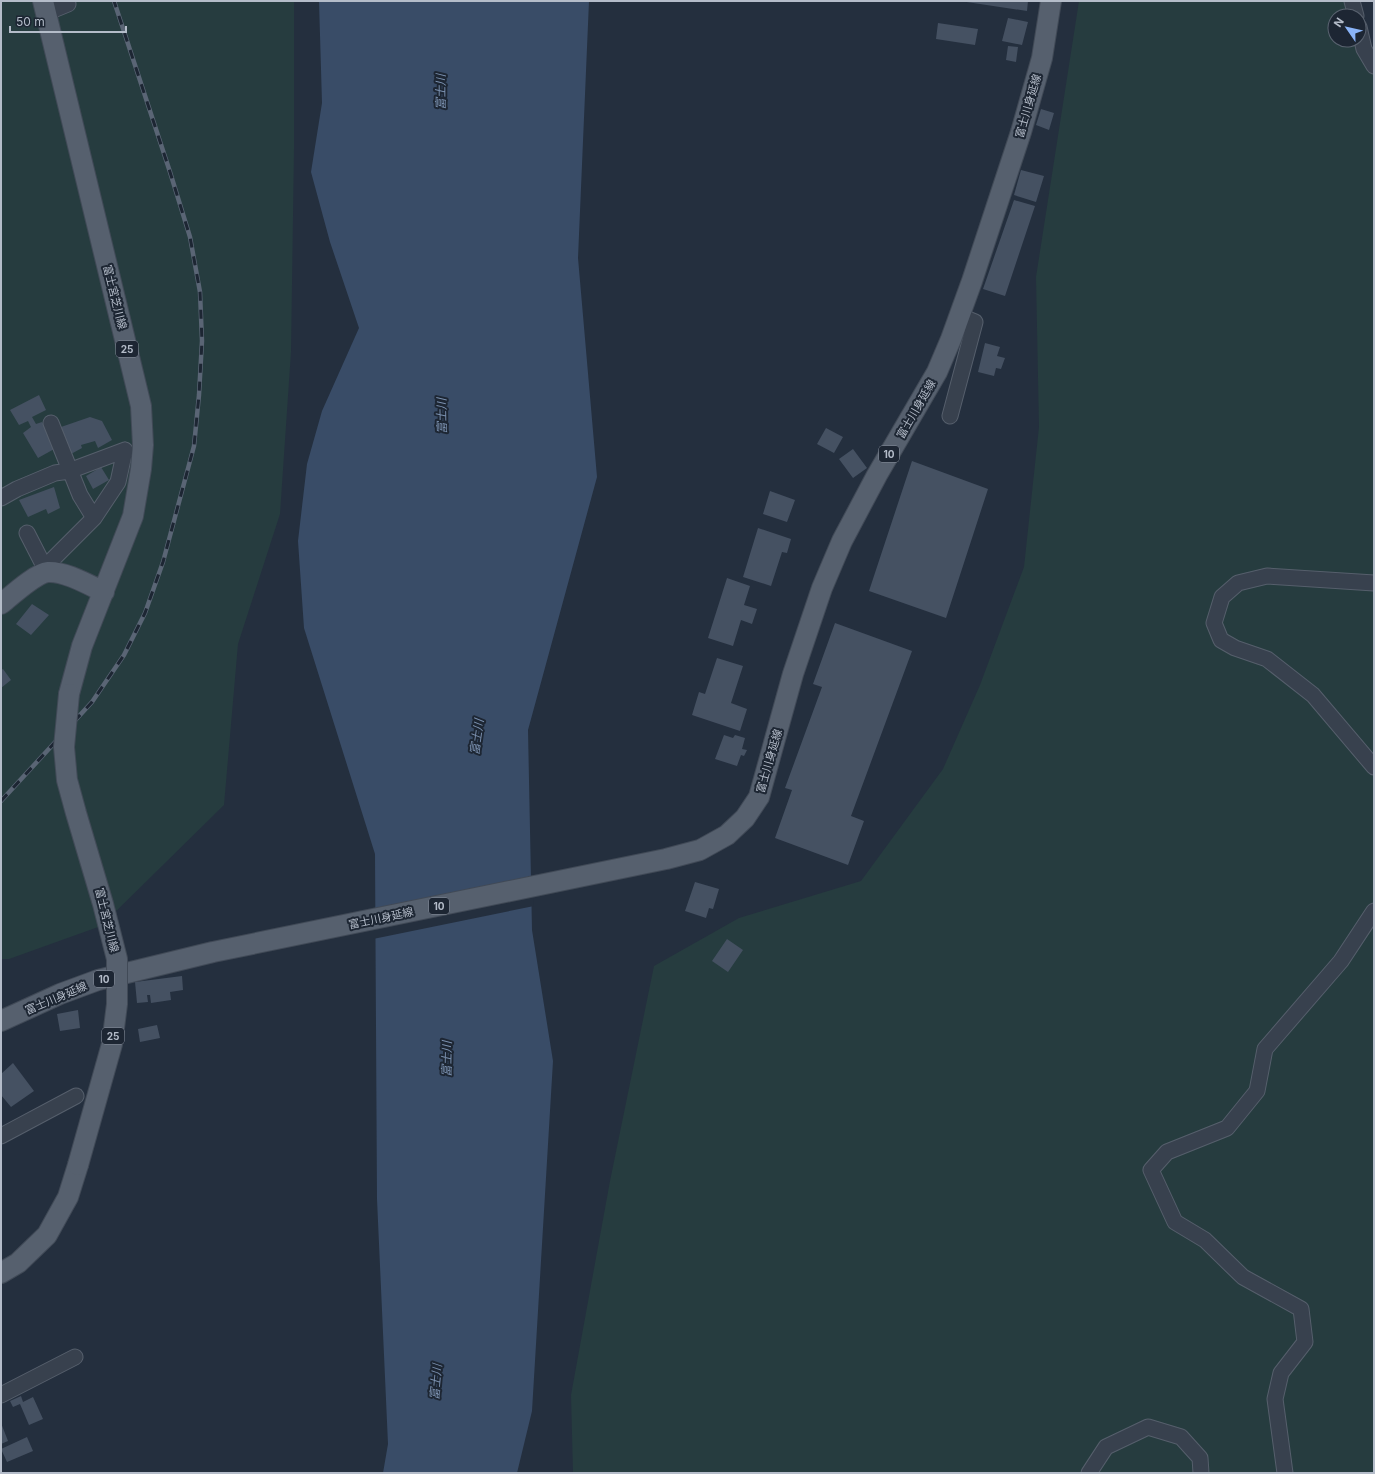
<svg xmlns="http://www.w3.org/2000/svg" width="1375" height="1474" viewBox="0 0 1375 1474" font-family="Inter,'Noto Sans JP',sans-serif">
  <style>
    .green { fill: #263c3f }
    .water { fill: #394c67 }
    .pier { fill: #242f3e }
    .building { fill: #455162 }
    .lines { fill: none; stroke-linecap: round; stroke-linejoin: round }
    .minor-casing { stroke: #565f6c; stroke-width: 17 }
    .major-casing { stroke: #414a57; stroke-width: 22 }
    .minor { stroke: #38414e; stroke-width: 15 }
    .major { stroke: #56606e; stroke-width: 20 }
    .rail-casing { stroke: #5a6575; stroke-width: 4.5 }
    .rail { stroke: #1d2633; stroke-width: 3; stroke-dasharray: 9; stroke-linecap: butt }
    .major-bridge-casing { stroke: #414a57; stroke-width: 22; stroke-linecap: butt }
    .major-bridge { stroke: #56606e; stroke-width: 20 }
    .labels { text-anchor: middle; stroke-width: 4; stroke-linejoin: round; paint-order: stroke }
    .shield { fill: #1d2633; stroke: #878f9c; stroke-width: 1 }
    .shield-label { font-size: 10px; font-weight: bold; fill: #b4bcc9 }
    .street-label { font-size: 11px; fill: #b4bcc9; stroke: #1d2633 }
    .water-label { font-size: 12px; font-style: italic; fill: #7c92b1; stroke: #1d2633 }
  </style>
  <rect width="100%" height="100%" fill="#242f3e"/>
  <path class="green" d="M1 1H294V149L291 352 280 514 238 644 224 805 101 926 9 959H1Z
    M1079 1H1348L1349 16H1335V40H1356L1374 77V1473H573L571 1395 610 1181 654 966 739 918 861 881 943 769 980 685 1024 567 1039 427 1036 277Z"/>
  <path class="water" d="M319 1H589L578 258 597 477 528 730 532 930 553 1061 532 1411 517 1473H383L388 1444 377 1199 375 854 304 628 298 541 307 464 322 411 359 328 330 242 311 172 322 103Z"/>
  <path class="pier" d="M533 878 534 906 373 939V909Z"/>
  <path class="building" d="M960 1H1028L1027 11Z
    M1008 18 1028 22 1022 45 1002 41Z
    M938 23 978 29 975 45 936 39Z
    M1008 46 1018 47 1016 62 1006 60Z
    M1041 109 1054 113 1049 130 1036 125Z
    M1021 170 1044 176 1036 202 1014 195Z
    M1014 200 1035 206 1005 296 983 289Z
    M985 343 1000 347 997 356 1005 358 1001 369 996 368 994 376 978 372Z
    M39 395 46 410 32 417 36 424 42 422 56 448 38 458 23 433 31 427 28 421 19 425 10 410Z
    M90 417 102 421 112 440 98 448 95 441 81 445 82 448 71 454 61 427Z
    M826 428 843 437 834 453 817 444Z
    M853 449 867 468 853 478 839 459Z
    M912 461 988 489 946 618 869 591Z
    M101 467 109 480 93 489 86 476Z
    M54 487 60 508 48 514 46 509 28 517 19 500Z
    M770 491 795 500 787 522 763 514Z
    M758 528 791 539 787 553 782 552 771 586 743 577Z
    M727 578 750 586 744 605 757 609 752 624 741 620 733 646 708 638Z
    M32 604 49 615 31 635 16 624Z
    M835 623 912 651 851 816 864 821 848 865 775 838 792 790 785 788 822 687 813 684Z
    M717 658 743 666 731 703 747 709 740 731 692 715 699 692 705 694Z
    M3 669 11 680 1 688V670Z
    M724 735 733 738 735 735 745 738 742 749 747 750 744 756 741 755 737 766 715 759Z
    M695 882 719 889 713 909 709 908 706 918 685 911Z
    M727 939 743 950 728 972 712 961Z
    M182 976 183 990 170 992 171 1000 151 1003 150 995H147L148 1002 137 1003 135 982Z
    M78 1010 80 1028 60 1031 57 1014Z
    M157 1025 160 1038 140 1042 138 1029Z
    M13 1063 34 1091 11 1107 1 1095V1074Z
    M21 1396 23 1402 33 1397 43 1419 29 1425 20 1404 13 1407 10 1401Z
    M1 1423 8 1441 1 1444Z
    M27 1437 33 1451 7 1462 1 1449Z"/>
  <g class="lines">
    <g class="minor-casing">
      <path id="minor" d="M1352 1 1356 16
        M46 13 68 4 67 1
        M1359 27 1364 49 1374 66
        M950 416 975 322 960 316
        M51 423 80 495 94 518
        M1 498 17 489 55 473 69 471 125 450
        M27 533 47 572
        M47 572 52 560 94 518 118 482 125 450
        M1374 583 1267 576 1238 583 1222 597 1214 623 1221 640 1235 648 1267 659 1313 695 1374 767
        M1 1136 76 1096
        M1 1395 75 1357
        M1089 1473 1106 1447 1148 1427 1181 1437 1200 1458 1201 1473
        M1285 1473 1275 1399 1281 1373 1305 1342 1301 1309 1243 1277 1205 1240 1175 1222 1151 1170 1167 1152 1227 1128 1257 1091 1265 1049 1341 961 1374 911"/>
    </g>
    <g class="major-casing">
      <path id="major" d="M43 1 141 406 143 445 141 469 133 516 82 646 69 694
        M1 604C11 596 36 573 48 572 65 571 89 585 104 592
        M1 1021 60 994 98 980 213 952 666 859 700 850 727 835 745 818 759 797 793 674 822 588 842 541 877 475 937 372 951 339 972 281 1021 132 1042 58 1051 1
        M1 1273 18 1263 47 1235 68 1197 78 1165"/>
    </g>
    <use href="#minor" class="minor"/>
    <use href="#major" class="major"/>
    <g class="rail-casing">
      <path id="rail" d="M1 801 92 702 124 655 145 613 163 562 194 446 199 395 202 341 200 292 190 237 170 172 114 1"/>
    </g>
    <use href="#rail" class="rail"/>
    <g class="major-bridge-casing">
      <path id="major-bridge" d="M69 694 64 747 67 780 76 813 103 904 117 959V1004L112 1044 78 1165"/>
    </g>
    <use href="#major-bridge" class="major-bridge"/>
  </g>
  <g class="labels">
    <g class="shield">
      <rect x="116" y="341" width="22" height="16" rx="3"/>
      <rect x="879" y="446" width="20" height="16" rx="3"/>
      <rect x="429" y="898" width="20" height="16" rx="3"/>
      <rect x="94" y="971" width="20" height="16" rx="3"/>
      <rect x="102" y="1028" width="22" height="16" rx="3"/>
    </g>
    <g class="shield-label">
      <text x="127" y="353">25</text>
      <text x="889" y="458">10</text>
      <text x="439" y="910">10</text>
      <text x="104" y="983">10</text>
      <text x="113" y="1040">25</text>
    </g>
    <g class="street-label">
      <text transform="translate(1028 106) rotate(-74)" y="4">富士川身延線</text>
      <text transform="translate(115 297) rotate(76)" y="4">富士宮芝川線</text>
      <text transform="translate(916 409) rotate(-60)" y="4">富士川身延線</text>
      <text transform="translate(769 761) rotate(-74)" y="4">富士川身延線</text>
      <text transform="translate(381 918) rotate(-12)" y="4">富士川身延線</text>
      <text transform="translate(107 920) rotate(76)" y="4">富士宮芝川線</text>
      <text transform="translate(56 998) rotate(-23)" y="4">富士川身延線</text>
    </g>
    <g class="water-label">
      <text transform="translate(441 92) rotate(-90)" y="4">富士川</text>
      <text transform="translate(442 416) rotate(-91)" y="4">富士川</text>
      <text transform="translate(477 737) rotate(-82)" y="4">富士川</text>
      <text transform="translate(447 1059) rotate(-89)" y="4">富士川</text>
      <text transform="translate(436 1382) rotate(-85)" y="4">富士川</text>
    </g>
  </g>
  <rect width="1375" height="1474" fill="none" stroke="#b4bcc9" stroke-width="4"/>
  <g transform="translate(1347 28) rotate(304)"><circle r="19" fill="#1d2633" stroke="#59626f"/>
  <path d="M0-3L7 15L0 10L-7 15Z" fill="#8ab4f8"/>
  <text y="-6" font-size="11" font-weight="bold" text-anchor="middle" fill="#b4bcc9">N</text>
  </g>
  <path d="M10 26v6h116v-6" fill="none" stroke="#b4bcc9" stroke-width="2"/>
  <text x="16" y="26" font-size="12" fill="#b4bcc9" stroke="#1d2633" stroke-width="3" paint-order="stroke">50 m</text>
</svg>
